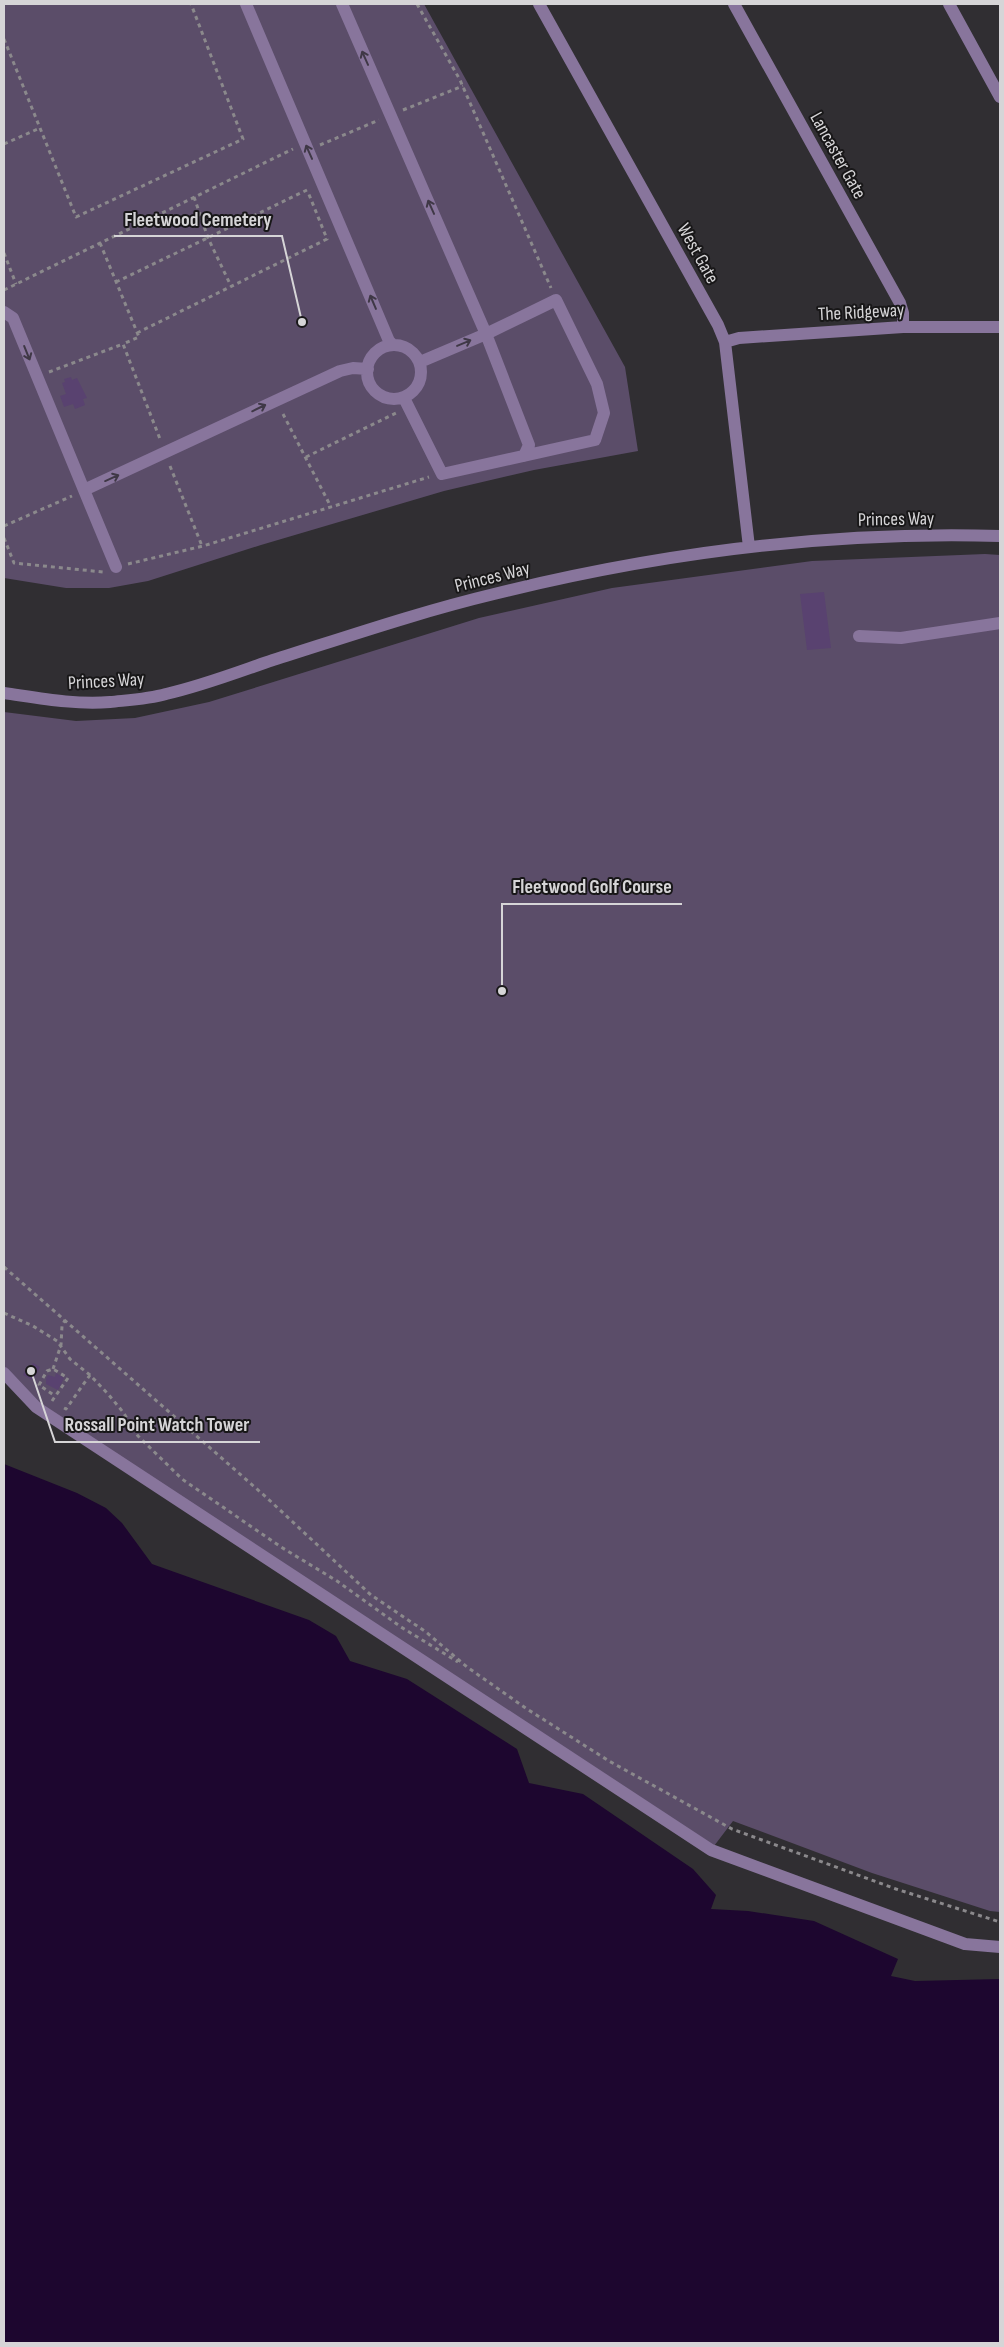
<svg xmlns="http://www.w3.org/2000/svg" width="1004" height="2347" viewBox="0 0 1004 2347" font-family="'Sofia Sans Condensed',sans-serif">
  <style>
    .green { fill: #5b4d69 }
    .water { fill: #1d062f }
    .building { fill: #594270 }
    .lines { fill: none; stroke-linecap: round; stroke-linejoin: round }
    .path { stroke: #8b898c; stroke-width: 3; stroke-dasharray: 4 4; stroke-linecap: butt }
    .minor { stroke: #88759c; stroke-width: 12 }
    .oneway { stroke: #3f3846 }
    .labels { text-anchor: middle; stroke-width: 4; stroke-linejoin: round; paint-order: stroke }
    .street-label { font-size: 19px; fill: #d6d5d7; stroke: #181718 }
    .leader { fill: none; stroke: #d6d5d7; stroke-width: 2 }
    .callout-dot { fill: #d6d5d7; stroke: #181718; stroke-width: 2 }
    .callout-label { font-size: 20px; text-anchor: middle; font-weight: bold; fill: #d6d5d7; stroke: #181718; stroke-width: 4; stroke-linejoin: round; paint-order: stroke }
  </style>
  <rect width="100%" height="100%" fill="#302e32"/>
  <path class="green" d="M4 4H424L625 367 638 451 534 470 444 491 261 545 148 581 109 588H66L4 578Z
    M985 554 1000 555V1912L990 1911 872 1873 733 1821 711 1850 36 1407 4 1372V712L76 721 135 718 209 702 479 618 612 588 812 561Z"/>
  <path class="water" d="M4 1464 77 1493 106 1508 122 1523 152 1564 309 1620 336 1636 350 1661 407 1679 517 1749 529 1783 583 1794 693 1869 716 1895 711 1909 748 1911 814 1921 898 1959 891 1976 915 1981 1000 1979V2343H4Z"/>
  <path class="building" d="M71 377 72 380 77 378 87 398 83 399 85 405 75 409 73 404 64 407 60 396 66 394 62 383 65 382 64 379Z
    M824 592 831 648 807 650 800 594Z
    M33 1363 40 1367 33 1380 23 1375 27 1367H31Z
    M56 1373 64 1378 58 1390 46 1384V1379L48 1375 55 1377Z"/>
  <g class="lines">
    <path class="path" d="M417 4 460 80 551 288
      M4 39 76 217 243 139 191 4
      M403 110 463 86
      M4 144 40 128
      M320 145 379 120
      M194 197 208 238 231 286
      M100 243 139 337 123 344
      M4 253 16 284
      M116 282 307 190
      M4 290 293 149
      M137 333 327 239 308 192
      M49 372 123 344 160 439
      M283 414 331 507
      M306 457 396 413
      M170 466 202 546
      M4 526 72 496
      M4 538 14 563 103 572
      M128 564 203 546 429 477
      M4 1267 266 1497 371 1595 426 1632 467 1667 527 1709 609 1761 732 1829 896 1889 1000 1922
      M4 1313 33 1326 57 1341 70 1359 90 1375 108 1394 123 1412 138 1436 182 1479 281 1547 337 1581 401 1627 458 1662
      M53 1369 61 1345 62 1326 65 1320
      M52 1401 68 1378 53 1369 47 1371 39 1385 55 1396
      M64 1408 66 1409 90 1375"/>
    <path class="minor" d="M246 4 389 341 393 345
      M342 4 486 334 420 362
      M539 4 718 325 725 342 749 547
      M734 4 900 303 903 313V327
      M949 4 1000 97
      M4 312 13 318 84 490 340 371 353 368 368 369
      M725 342 739 338 903 327H1000
      M367 372a27 27 0 1 1 54 0a27 27 0 1 1-54 0Z
      M404 398 442 474 595 440 604 413 597 384 556 300 486 334 529 445 524 456
      M84 490 116 567
      M859 636 901 638 1000 623
      M4 693C39 698 75 705 110 702 129 700 149 699 166 694 202 686 238 672 273 660 346 637 419 612 494 594 659 553 830 531 1000 536
      M4 1373 36 1407 711 1850 965 1944 1000 1947"/>
  </g>
  <defs><path id="oneway-shaft" d="M-6 0H5M1.5-3L5.5 0L1.5 3" fill="none" stroke-width="1.6" stroke-linecap="round" stroke-linejoin="round" transform="scale(1.25)"/></defs>
  <g class="oneway">
    <use href="#oneway-shaft" transform="translate(365 58) rotate(-114)"/>
    <use href="#oneway-shaft" transform="translate(309 152) rotate(-114)"/>
    <use href="#oneway-shaft" transform="translate(431 207) rotate(-114)"/>
    <use href="#oneway-shaft" transform="translate(373 302) rotate(-113)"/>
    <use href="#oneway-shaft" transform="translate(464 343) rotate(-23)"/>
    <use href="#oneway-shaft" transform="translate(27 353) rotate(68)"/>
    <use href="#oneway-shaft" transform="translate(259 408) rotate(-26)"/>
    <use href="#oneway-shaft" transform="translate(112 478) rotate(-24)"/>
  </g>
  <g class="labels">
    <g class="street-label">
      <text transform="translate(839 155) rotate(61)" y="7">Lancaster Gate</text>
      <text transform="translate(699 253) rotate(61)" y="7">West Gate</text>
      <text transform="translate(861 311) rotate(-3)" y="7">The Ridgeway</text>
      <text transform="translate(896 518) rotate(-1)" y="7">Princes Way</text>
      <text transform="translate(492 576) rotate(-14)" y="7">Princes Way</text>
      <text transform="translate(106 680) rotate(-3)" y="7">Princes Way</text>
    </g>
  </g>
  <path class="leader" d="M302 322L282 236H114M502 991L502 904H682M31 1371L55 1442H260"/>
  <g class="callout-dot">
    <circle cx="302" cy="322" r="5"/>
    <circle cx="502" cy="991" r="5"/>
    <circle cx="31" cy="1371" r="5"/>
  </g>
  <g class="callout-label">
    <text x="198" y="226">Fleetwood Cemetery</text>
    <text x="592" y="893">Fleetwood Golf Course</text>
    <text x="157" y="1431">Rossall Point Watch Tower</text>
  </g>
  <rect width="1004" height="2347" fill="none" stroke="#d6d5d7" stroke-width="10"/>
</svg>
